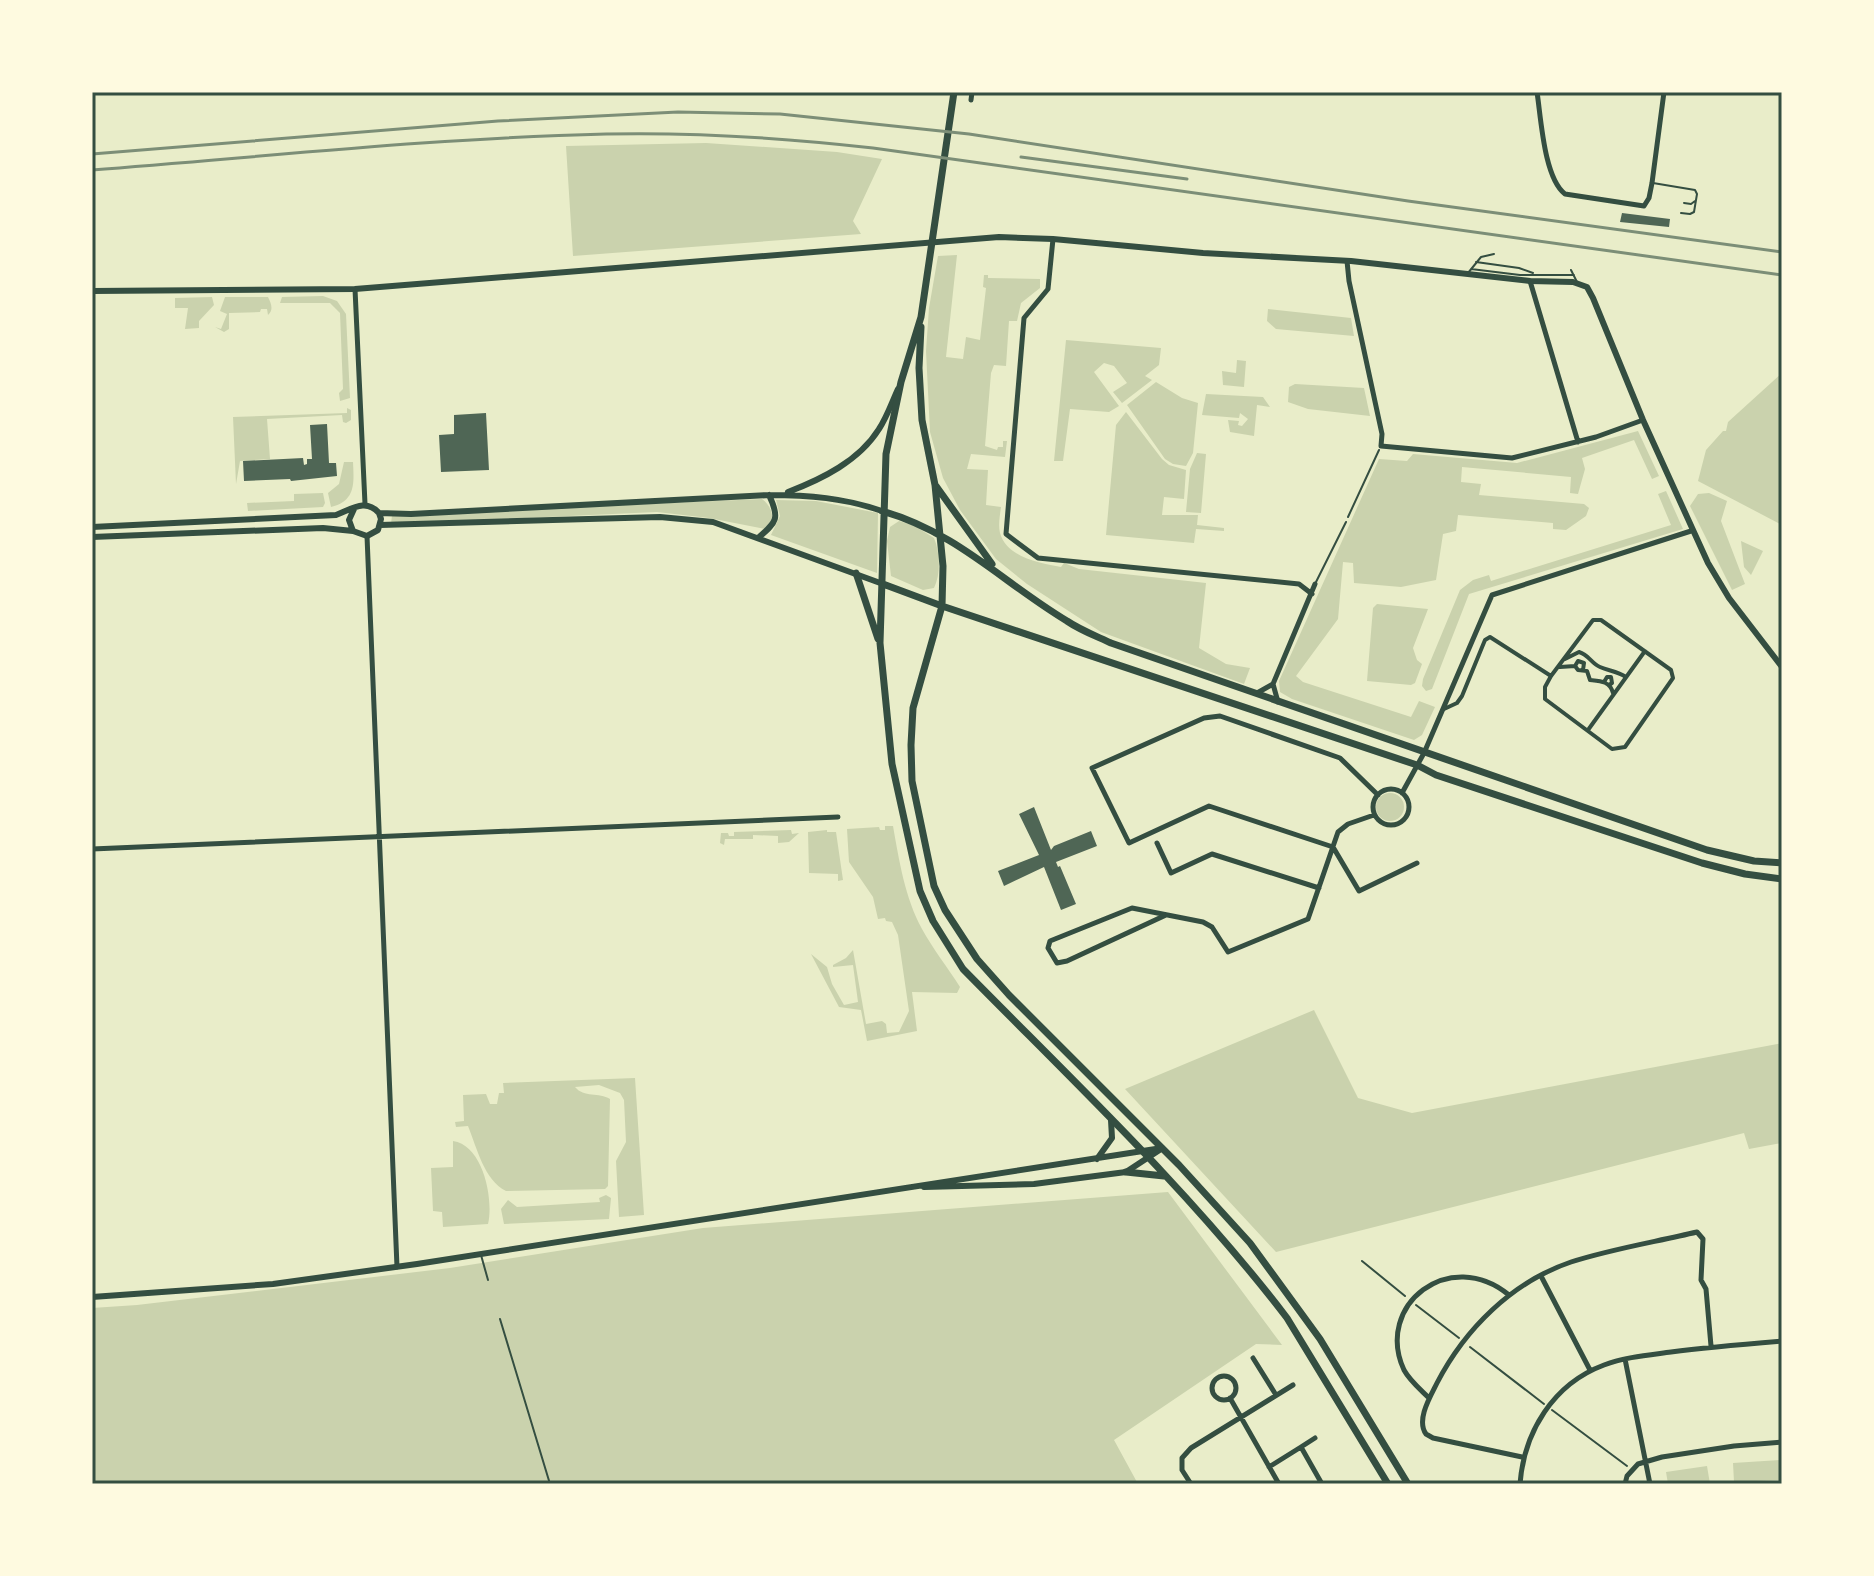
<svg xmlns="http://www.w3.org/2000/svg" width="1874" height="1576" viewBox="0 0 1874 1576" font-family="'PT Sans Narrow',sans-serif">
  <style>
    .green { fill: #cad2ad }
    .building { fill: #4f6655 }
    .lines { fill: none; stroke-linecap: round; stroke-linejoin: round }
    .path { stroke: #344e41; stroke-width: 2 }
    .service { stroke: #344e41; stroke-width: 2 }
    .pedestrian { stroke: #344e41; stroke-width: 4 }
    .minor { stroke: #344e41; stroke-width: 5 }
    .tertiary { stroke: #344e41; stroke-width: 6 }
    .secondary { stroke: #344e41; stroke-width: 7 }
    .rail { stroke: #7c8e77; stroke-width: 3 }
    .neatline { fill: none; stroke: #344e41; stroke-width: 3 }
  </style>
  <rect width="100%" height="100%" fill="#e9edc9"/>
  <path class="green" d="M706 143 837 152 882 159 853 221 861 234 573 256 566 146Z
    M957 255 946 357 963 359 966 337 980 340 986 288 983 287 984 275H988V278L1040 279V288L1021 303 1017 321H1009L1006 366 994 365 991 373 985 446 997 450 998 447H1003V441H1007L1005 457 971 454 967 469 988 470 986 505 1001 507C1000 515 998 525 1000 533 1007 558 1041 563 1061 567L1064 563 1079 569 1206 583 1199 648 1226 664 1250 668 1244 684 1101 632 1027 584 996 559 960 510 943 478 930 432 926 351 929 308 938 256Z
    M323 296 337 301 346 314 350 398 340 401 339 393 343 389 340 313 330 303H280L282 297Z
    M212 297 214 305 199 321V328L185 329 188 308H175V298Z
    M225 297H268C271 303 274 310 268 315L267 309H261L260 312 229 313V329L224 332 215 327 221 329 227 314 220 311Z
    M1268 309 1351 318 1354 336 1276 329 1267 321Z
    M1066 340 1161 348 1159 365 1145 376 1152 380 1122 403 1113 392 1127 383 1114 366 1104 363 1094 372 1119 406 1109 412 1070 409 1063 461H1054Z
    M1237 360 1246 361 1244 387 1223 385 1222 371 1236 373Z
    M1782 373V525L1698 481 1706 450 1723 431H1726L1728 422Z
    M1156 382 1182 398 1198 403 1193 453 1186 466 1173 464 1165 459 1127 405Z
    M1295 384 1364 388 1370 416 1308 409 1288 402 1289 387Z
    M1206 394 1263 397 1270 407 1257 405 1254 436 1230 432 1228 420 1239 421 1238 425 1242 426 1248 419 1240 413 1239 418 1202 415Z
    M347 408 351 410V420L346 423 343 422 342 415 267 419 270 459 240 461 236 484 233 417 347 413Z
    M1126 412 1162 459 1169 465 1186 470 1184 499 1164 497 1162 515H1198L1197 525 1224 528V531L1196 529 1194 543 1106 535 1116 425Z
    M1638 431 1659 476 1652 479 1634 440 1582 458 1585 469 1578 494 1570 493 1571 477 1462 467 1461 482 1481 484 1479 495 1584 504 1589 508 1586 516 1566 530 1553 529V523L1458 515 1456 531 1443 534 1436 580 1401 587 1354 583 1353 563 1343 562 1338 619 1296 676 1303 682 1411 717 1419 701 1435 707 1422 735 1414 740 1292 699 1280 692 1279 681 1379 459 1407 461 1413 454 1517 463Z
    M1197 453 1206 454 1201 513 1186 512 1190 469Z
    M344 462H353C354 483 356 501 331 507L328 493 339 484Z
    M1666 491 1683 529 1469 594 1432 689 1426 691 1422 686 1423 679 1460 590 1473 580 1489 575 1491 581 1671 525 1658 494Z
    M323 493 325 503 323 507 248 511 247 503 294 501V494Z
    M1709 493 1727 501 1721 521 1745 584 1732 590 1690 506 1698 494Z
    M762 499C772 506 777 521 765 529L709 518 657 512 391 524 392 515Z
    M776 500 816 501 878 513 877 573 771 535 780 516Z
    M899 521 915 526 934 538C940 552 941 574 934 588L923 590 891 576 887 541 890 527Z
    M1741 541 1763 551 1751 575 1744 567Z
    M1377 604 1428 609 1413 648 1417 660 1422 664 1415 683 1411 685 1367 681 1373 608Z
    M1376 807a14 14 0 1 1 28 0a14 14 0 1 1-28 0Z
    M885 826H893C899 860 905 898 922 929 933 949 948 968 960 987L957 993 912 992 917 1031 867 1041 861 1010 839 1007 811 954 827 967 832 984 844 1005 858 1002 853 965 833 967V965L846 958 853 950 866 1024 882 1021 886 1024 887 1033 899 1032 909 1011 898 935 892 922 886 921 885 918 878 919 873 897 849 862 847 829 879 827 880 830H885Z
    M791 830 792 834 799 833 789 842 778 843V836L753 835V839H725L724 845 720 843 721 833H728L729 836H734V832Z
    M827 830V832H836L843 880 838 881V874L809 873 808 832Z
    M1314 1010 1358 1098 1412 1113 1782 1043V1143L1749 1149 1744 1133 1276 1252 1125 1089Z
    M635 1078 644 1215 619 1217 616 1161 626 1142 624 1100 620 1093 599 1085 575 1087C584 1098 599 1092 610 1099L608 1186 605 1189 506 1191C484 1180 477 1148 468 1126L456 1127 455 1122 464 1121 463 1095 486 1094 490 1104H497L499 1093H504L503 1083Z
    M453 1141C483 1145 494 1199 488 1224L443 1227 442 1212 433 1211 431 1168 453 1167Z
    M1168 1192 1282 1345 1256 1344 1114 1440 1138 1484H92V1308L137 1305 450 1268 703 1228Z
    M606 1195 611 1198 609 1219 504 1224 501 1209 508 1200 517 1207 600 1202 599 1198Z
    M1782 1460V1480L1734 1482 1733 1463Z
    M1707 1466 1710 1484H1668L1666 1472Z"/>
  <path class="building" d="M1622 213 1670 219 1669 227 1620 222Z
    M486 413 489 470 441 472 439 435 454 434V415Z
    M327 424 329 463H336L337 476 291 481 290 479 244 481 243 461 303 458 304 465 307 464V459H312L310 425Z
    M1034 807 1051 850 1054 846 1091 831 1097 846 1056 862 1058 867 1060 866 1076 904 1061 910 1044 867 1004 886 998 871 1039 855 1019 814Z"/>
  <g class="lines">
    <path class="path" d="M1348 517 1379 450
      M1362 1261 1405 1296
      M1416 1305 1459 1338
      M500 1319 550 1484
      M1470 1347 1544 1404
      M1552 1410 1627 1466"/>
    <path class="service" d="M1653 183 1695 190 1697 194 1694 212 1690 214 1681 213
      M1684 203 1691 204 1695 201
      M1476 262 1519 268 1533 273
      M1471 269 1520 275H1574
      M1571 270 1577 282
      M1468 273 1481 257 1494 254
      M1316 582 1346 522
      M481 1255 488 1280"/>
    <path class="pedestrian" d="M1565 659 1579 652C1589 655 1591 663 1600 667 1609 671 1617 671 1626 677
      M1575 666 1578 661 1584 663 1583 670
      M1560 667 1575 666 1578 670 1587 671 1590 680C1600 681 1610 681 1613 693
      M1604 682 1607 677H1611L1612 683 1609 685
      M1444 709 1457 703 1462 696 1485 640 1490 637 1551 676 1545 687V699L1612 749 1625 747 1673 678 1671 670 1601 620H1593L1551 676
      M1588 730 1645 651"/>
    <path class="minor" d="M1537 92C1541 118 1544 178 1565 194L1644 206 1649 198 1652 183 1664 92
      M971 100 972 92
      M1053 239 1048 289 1024 318 1006 534 1038 558 1299 584 1312 594
      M1347 261 1349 281 1382 434 1381 446 1512 458 1596 437 1643 420
      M1530 281 1578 442
      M355 289 365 504
      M367 536 397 1267
      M1273 684 1278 702
      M1257 693 1273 684 1315 584
      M1373 807a18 18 0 1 1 36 0a18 18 0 1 1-36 0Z
      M1402 793 1424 753 1492 595 1691 531
      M1378 795 1340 758 1220 716 1204 718 1092 768 1129 843 1209 806 1333 847 1359 891 1417 863
      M1157 843 1171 873 1212 854 1319 888
      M92 849 838 817
      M1166 915 1067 961 1057 963 1048 948 1050 941 1132 908 1203 922 1212 927 1228 952 1308 919 1338 832 1348 824 1374 815
      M1541 1276 1590 1370
      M1253 1358 1276 1395
      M1625 1359 1650 1484
      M1212 1388a12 12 0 1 1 24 0a12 12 0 1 1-24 0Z
      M1230 1398 1279 1484
      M1429 1398C1420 1389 1410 1381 1404 1370 1374 1305 1450 1246 1509 1295
      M1301 1447 1315 1438
      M1522 1457 1433 1438 1426 1434C1416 1420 1430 1397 1437 1383 1465 1329 1512 1282 1571 1262 1611 1249 1655 1242 1697 1232L1703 1239 1701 1280 1706 1289 1711 1346
      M1269 1467 1301 1447 1322 1484
      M1191 1484 1182 1470V1458L1191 1448 1293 1385
      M1520 1484C1524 1432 1553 1384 1604 1365 1625 1357 1649 1355 1671 1352 1708 1347 1745 1344 1782 1341
      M1625 1484 1627 1476 1638 1464 1662 1457 1734 1446 1782 1442"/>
    <path class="tertiary" d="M92 291 355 289 999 237 1053 239 1203 253 1351 261 1530 281 1573 282 1587 287 1593 298 1643 420 1708 563 1729 598 1782 667
      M788 492C822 479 859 461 879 429 887 417 892 402 898 389
      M380 525 660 517 713 522 883 584
      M92 527 336 515C352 509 366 498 379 513L411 514 769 495C808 495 845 498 882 511
      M353 531 349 520 354 509
      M92 537 323 528 353 531 367 536 378 530 381 519 379 513
      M758 538C777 522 780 518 769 495
      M1097 1159 1112 1138 1111 1120
      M924 1187 1034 1184 1126 1172 1161 1149
      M92 1297 273 1284 417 1264 1162 1148"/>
    <path class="secondary" d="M954 92 921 317 901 382 886 454 880 643 892 764 920 891 933 921 963 969C1074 1082 1190 1191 1287 1318L1388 1484
      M921 327 919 368 922 420 935 485 943 566 942 606 913 708 911 745 912 781 934 886 945 910 977 959 1009 995 1179 1165 1250 1243 1320 1339 1408 1484
      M936 486 992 564
      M882 511C958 533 1002 582 1067 621 1080 630 1096 636 1111 643L1707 850 1754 861 1782 863
      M856 573 878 639
      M883 584 942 606 1417 765 1436 775 1702 863 1745 874 1782 879
      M1126 1172 1164 1176"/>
    <path class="rail" d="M92 154 498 121 678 112 780 114 969 134 1408 201 1782 252
      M1021 157 1187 179
      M92 170C263 157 435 138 606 134 695 132 784 138 873 148L1782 275"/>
  </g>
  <rect width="1874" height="1576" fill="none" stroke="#fefae0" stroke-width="188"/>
  <rect x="94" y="94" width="1686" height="1388" class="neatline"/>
</svg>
